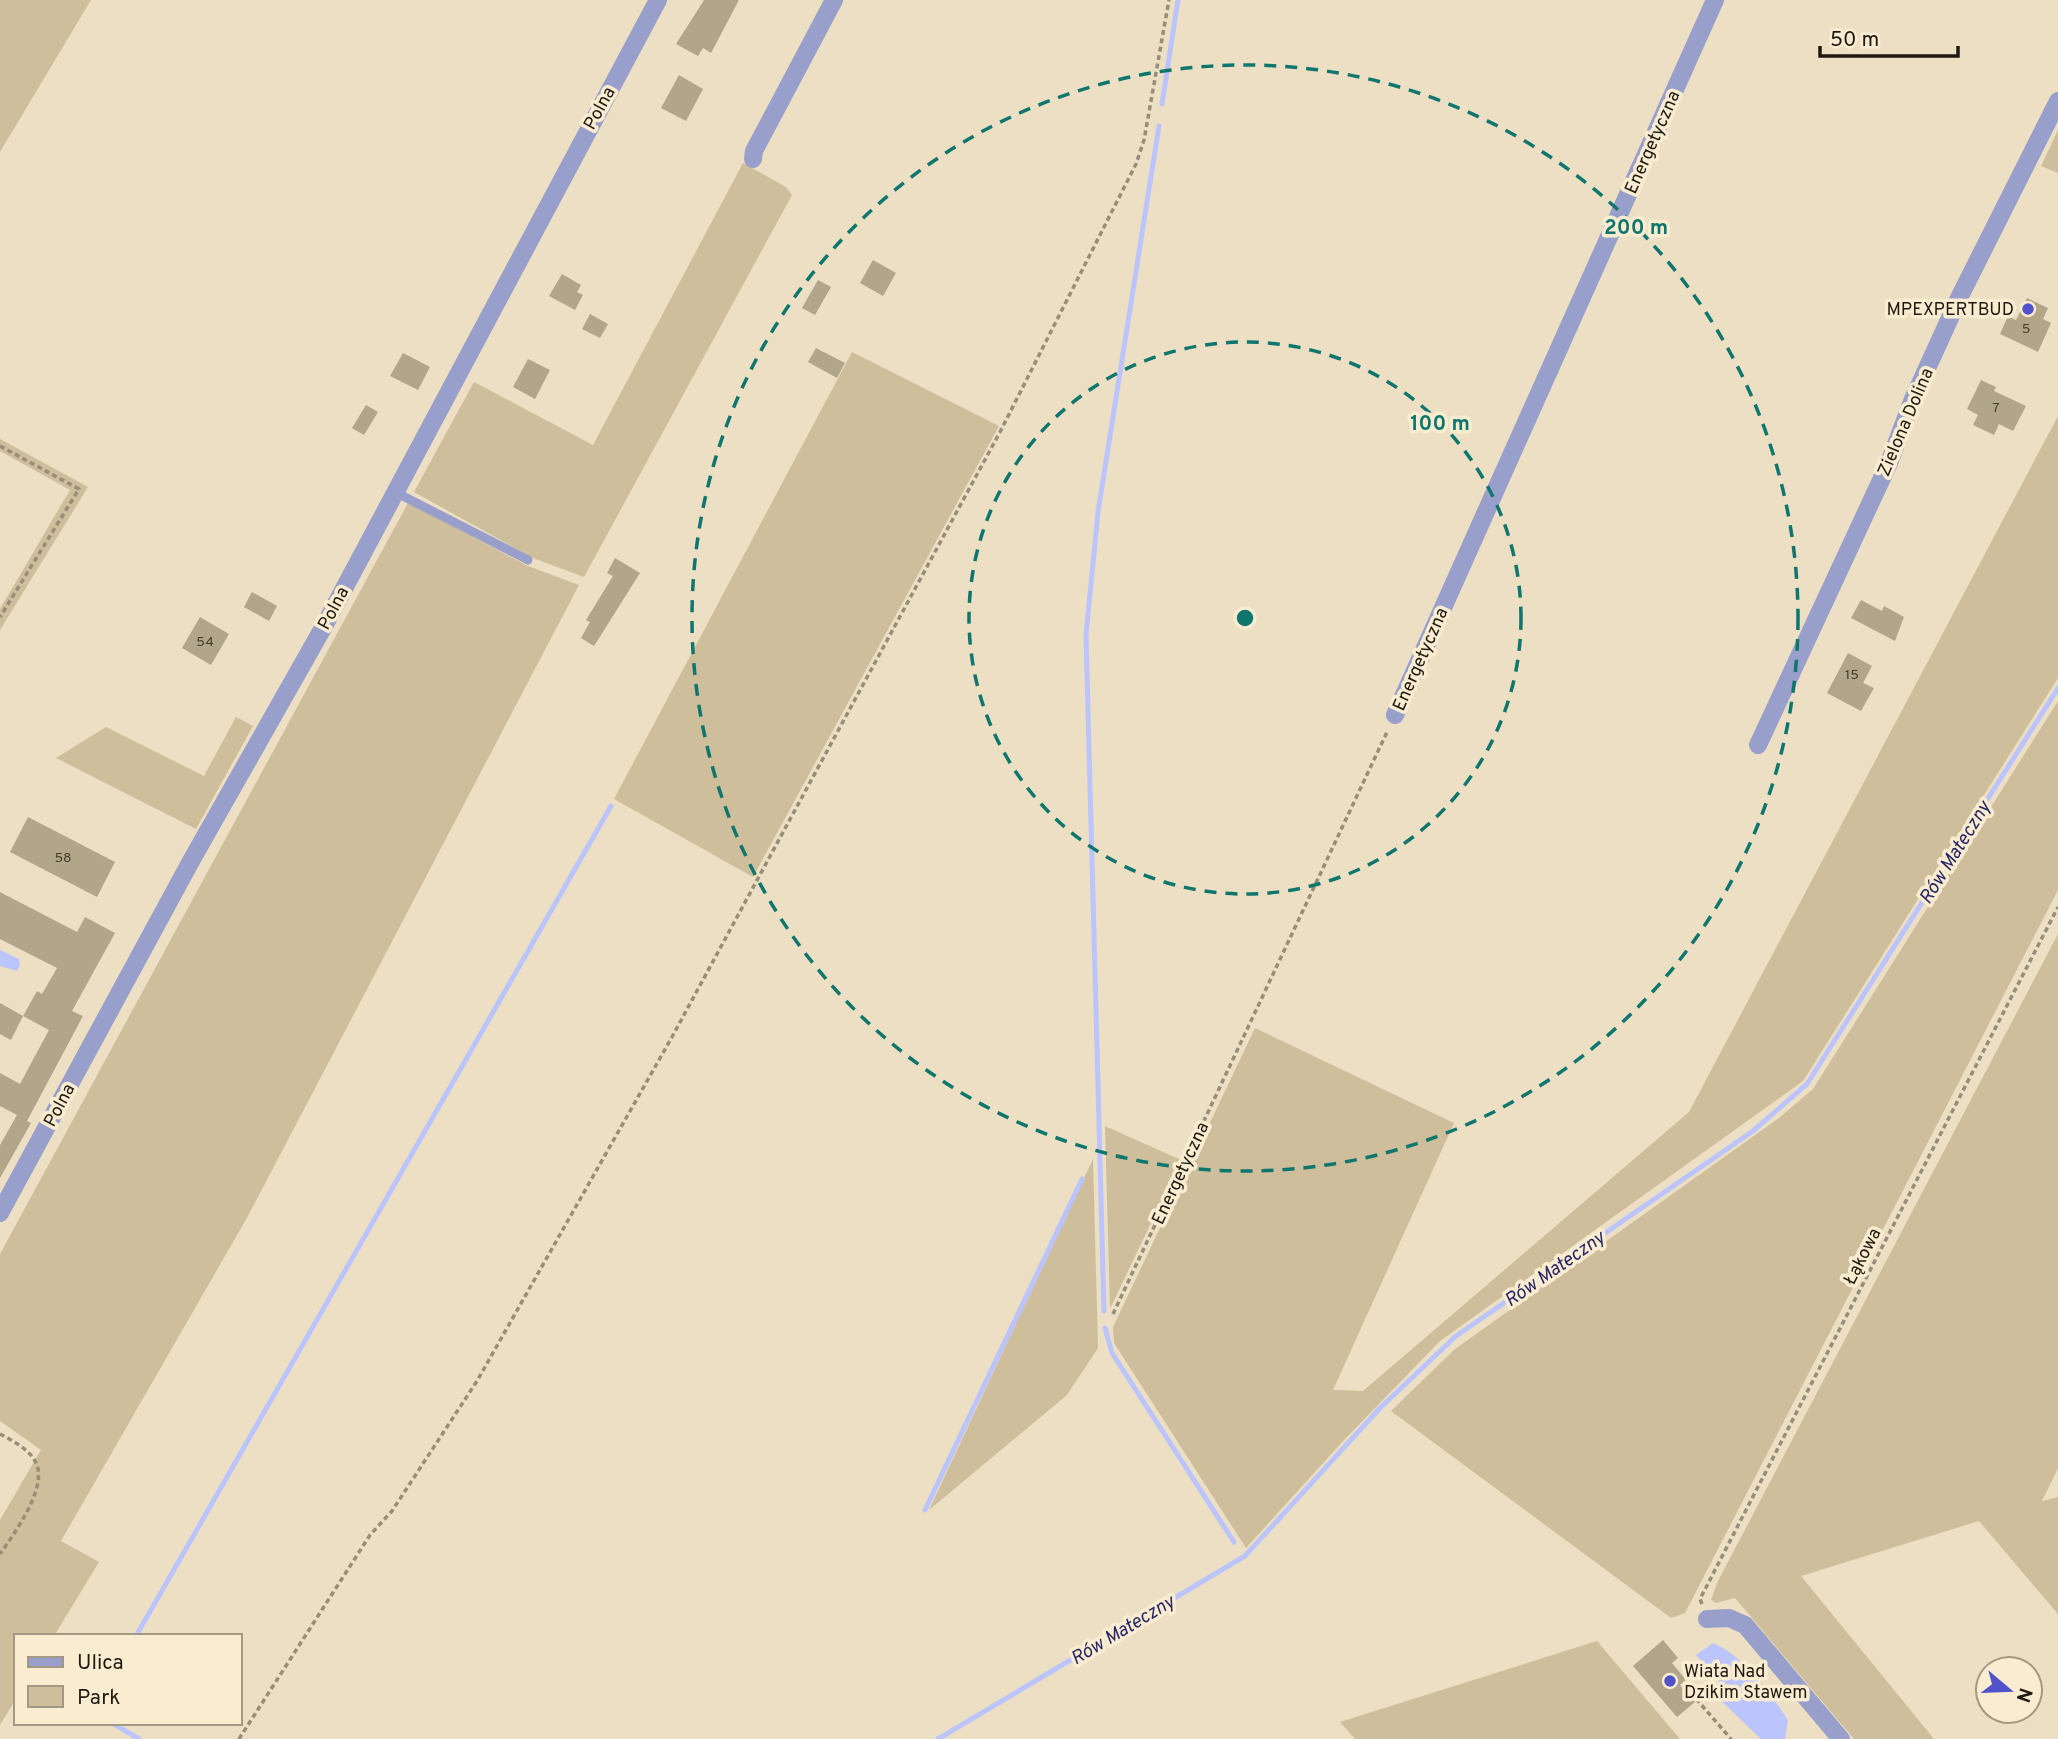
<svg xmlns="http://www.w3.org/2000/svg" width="2058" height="1739" viewBox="0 0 2058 1739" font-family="Overpass,sans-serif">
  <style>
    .green { fill: #cebe9b }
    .water { fill: #bbc4fd }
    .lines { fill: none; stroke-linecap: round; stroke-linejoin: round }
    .stream { stroke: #bbc4fd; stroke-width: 5 }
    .building { fill: #b1a58a }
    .path { stroke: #978d79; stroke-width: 3.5; stroke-dasharray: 5 3.5; stroke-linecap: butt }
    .lane { stroke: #989fca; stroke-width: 9 }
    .street { stroke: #989fca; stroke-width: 18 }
    .ring { fill: none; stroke: #0f766e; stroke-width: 3.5; stroke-dasharray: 12 9 }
    .poi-dot { fill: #5152c9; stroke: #f9ecd0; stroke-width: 2.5 }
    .labels { text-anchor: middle; stroke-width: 7; stroke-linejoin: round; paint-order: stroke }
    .number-label { font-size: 14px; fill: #443d2e }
    .street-label { font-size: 18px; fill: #1f1a10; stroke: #f9ecd0 }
    .poi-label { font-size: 18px; fill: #1f1a10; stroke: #f9ecd0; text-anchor: end }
    .water-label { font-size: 19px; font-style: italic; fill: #262667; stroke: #f9ecd0 }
    .centre { fill: #0f766e; stroke: #f9ecd0; stroke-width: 3.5 }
    .ring-label { font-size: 21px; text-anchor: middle; font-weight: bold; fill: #0f766e; stroke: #f9ecd0; stroke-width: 7; stroke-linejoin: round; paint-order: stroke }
  </style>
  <rect width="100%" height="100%" fill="#ecdfc3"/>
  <path class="green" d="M0 0H91L0 152Z
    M2058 130V173L2041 166Z
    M743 163 786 187 792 195 584 577 533 558 414 492 474 382 593 445Z
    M852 352 999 426 753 877 614 799Z
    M2058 416V678L1803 1081 1440 1341 1345 1439 1246 1548 1114 1343 1113 1327 1255 1028 1454 1123 1333 1390 1363 1391 1689 1112Z
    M0 439 88 487 0 630V609L70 490 0 451Z
    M408 503 528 566 579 585 248 1216 61 1541 99 1562 54 1636H16V1699L0 1725V1520L41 1450 0 1421V1254Z
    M2058 701V890L1685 1613 1671 1618 1391 1411 1455 1349 1779 1118 1813 1089Z
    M236 717 253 726 196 829 56 758 106 727 204 776Z
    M2058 934V1468L2042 1501 2058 1497V1614L1979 1521 1801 1576 1934 1739H1854L1735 1598 1716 1603 1711 1600 1718 1581Z
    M1105 1126 1181 1160 1110 1309Z
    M1093 1159 1098 1348 1067 1395 929 1510Z
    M1597 1641 1680 1739H1355L1340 1722Z"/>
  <path class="water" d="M0 950 19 959 20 965 17 971 0 966Z
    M1713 1643C1744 1656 1770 1693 1788 1720L1785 1739H1761L1717 1697 1712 1691 1721 1684 1696 1655Z"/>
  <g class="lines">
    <path class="stream" d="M1162 104 1178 0
      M1104 1311 1086 635 1098 512 1159 126
      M1105 1328 1112 1353 1234 1542
      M925 1510 1082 1179
      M136 1636 611 806
      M112 1723 139 1739
      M938 1739 1245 1556 1380 1408 1456 1336 1753 1131 1807 1084 2058 688"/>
  </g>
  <path class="building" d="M704 0H739L711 53 703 48 698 56 676 44Z
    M679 75 703 89 686 121 661 108Z
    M873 260 896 273 883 296 860 283Z
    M562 274 581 285 577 292 583 295 575 310 549 296Z
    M818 280 831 287 815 315 802 308Z
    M2027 298 2048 308 2043 319 2051 323 2038 352 2000 334 2008 316 2016 320Z
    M590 314 608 324 600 338 582 329Z
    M816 348 845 363 837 378 808 362Z
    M403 353 430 367 418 390 390 376Z
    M528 359 550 370 535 399 513 387Z
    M1981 380 1996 387 1994 391 2026 406 2013 431 1999 424 1994 435 1973 425 1978 415 1967 409Z
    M366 405 378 412 364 435 352 428Z
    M615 558 640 573 594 646 581 638 590 622 586 620 613 576 607 573Z
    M252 592 277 606 269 621 244 607Z
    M1861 600 1882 611 1884 606 1904 617 1895 641 1851 618Z
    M200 617 229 634 211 665 182 648Z
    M1848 653 1872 666 1863 683 1874 688 1861 711 1827 693Z
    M28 817 115 862 97 897 10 852Z
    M0 892 77 932 85 917 115 933 72 1011 83 1016 27 1121 31 1123 0 1178V1145L17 1115 0 1106V1073L20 1084 49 1030 23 1016 37 991 42 994 57 968 0 939Z
    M0 1003 23 1016 11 1040 0 1034Z
    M1663 1640 1678 1658 1672 1663 1686 1680 1680 1685 1695 1702 1677 1717 1633 1666Z"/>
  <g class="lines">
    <path class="path" d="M0 446 79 489 0 617
      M1113 1314 1388 730
      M0 1434C13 1441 31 1450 37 1465 46 1490 14 1534 0 1554
      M1702 1604 1700 1599 2058 907
      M1685 1686 1731 1739
      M239 1739 370 1535 392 1511 477 1381 672 1037 1000 432 1136 164 1144 140 1169 0"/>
    <path class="lane" d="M395 492 528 560"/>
    <path class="street" d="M753 159 754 151 834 0
      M1395 715 1715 0
      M1758 745 1889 463 1913 399 1960 296 2058 101
      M0 1213 191 861 323 628 658 0
      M1707 1619 1729 1618 1745 1625 1841 1739"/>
  </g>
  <g class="ring">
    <circle cx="1245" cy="618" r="276"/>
    <circle cx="1245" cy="618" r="553"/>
  </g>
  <g class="poi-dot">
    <circle cx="2028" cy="309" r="7"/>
    <circle cx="1670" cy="1681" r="7"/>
  </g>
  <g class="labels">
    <g class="number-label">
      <text x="2026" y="333">5</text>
      <text x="1996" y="412">7</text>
      <text x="205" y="646">54</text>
      <text x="1852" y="679">15</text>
      <text x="63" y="862">58</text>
    </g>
    <g class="street-label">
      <text transform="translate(599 108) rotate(-61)" y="6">Polna</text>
      <text transform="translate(1652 142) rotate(-66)" y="6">Energetyczna</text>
      <text transform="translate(1905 422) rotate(-67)" y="6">Zielona Dolina</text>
      <text transform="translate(333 608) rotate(-62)" y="6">Polna</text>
      <text transform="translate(1420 659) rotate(-66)" y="6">Energetyczna</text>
      <text transform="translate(59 1105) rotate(-62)" y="6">Polna</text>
      <text transform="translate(1180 1173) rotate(-65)" y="6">Energetyczna</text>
      <text transform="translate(1862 1256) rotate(-63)" y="6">Łąkowa</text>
    </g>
    <g class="poi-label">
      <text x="2014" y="315">MPEXPERTBUD</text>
      <text x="1684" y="1677" text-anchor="start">Wiata Nad<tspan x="1684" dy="21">Dzikim Stawem</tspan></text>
    </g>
    <g class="water-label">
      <text transform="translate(1954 852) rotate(-58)" y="7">Rów Mateczny</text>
      <text transform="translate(1554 1268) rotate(-35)" y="7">Rów Mateczny</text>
      <text transform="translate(1122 1629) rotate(-31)" y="7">Rów Mateczny</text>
    </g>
  </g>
  <circle cx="1245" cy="618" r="10" class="centre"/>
  <g class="ring-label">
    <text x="1636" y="234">200 m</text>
    <text x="1440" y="430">100 m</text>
  </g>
  <rect x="14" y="1634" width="228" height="91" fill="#f9ecd0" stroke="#a29883" stroke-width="2"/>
  <rect x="28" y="1657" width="35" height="10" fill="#989fca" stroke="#a29883" stroke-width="2"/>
  <text x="77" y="1669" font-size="21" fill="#1f1a10">Ulica</text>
  <rect x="28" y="1686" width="35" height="21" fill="#cebe9b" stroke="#a29883" stroke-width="2"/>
  <text x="77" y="1704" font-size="21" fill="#1f1a10">Park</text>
  <g transform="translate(2009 1690) rotate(109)"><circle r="33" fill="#f9ecd0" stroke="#a29883" stroke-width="2"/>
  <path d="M0-5L12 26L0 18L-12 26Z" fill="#5152c9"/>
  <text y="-10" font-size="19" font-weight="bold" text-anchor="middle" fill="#1f1a10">N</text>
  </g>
  <path d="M1820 46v10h138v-10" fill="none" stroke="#1f1a10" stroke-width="3.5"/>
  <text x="1830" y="46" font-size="21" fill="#1f1a10" stroke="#f9ecd0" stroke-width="5" paint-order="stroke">50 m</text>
</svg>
